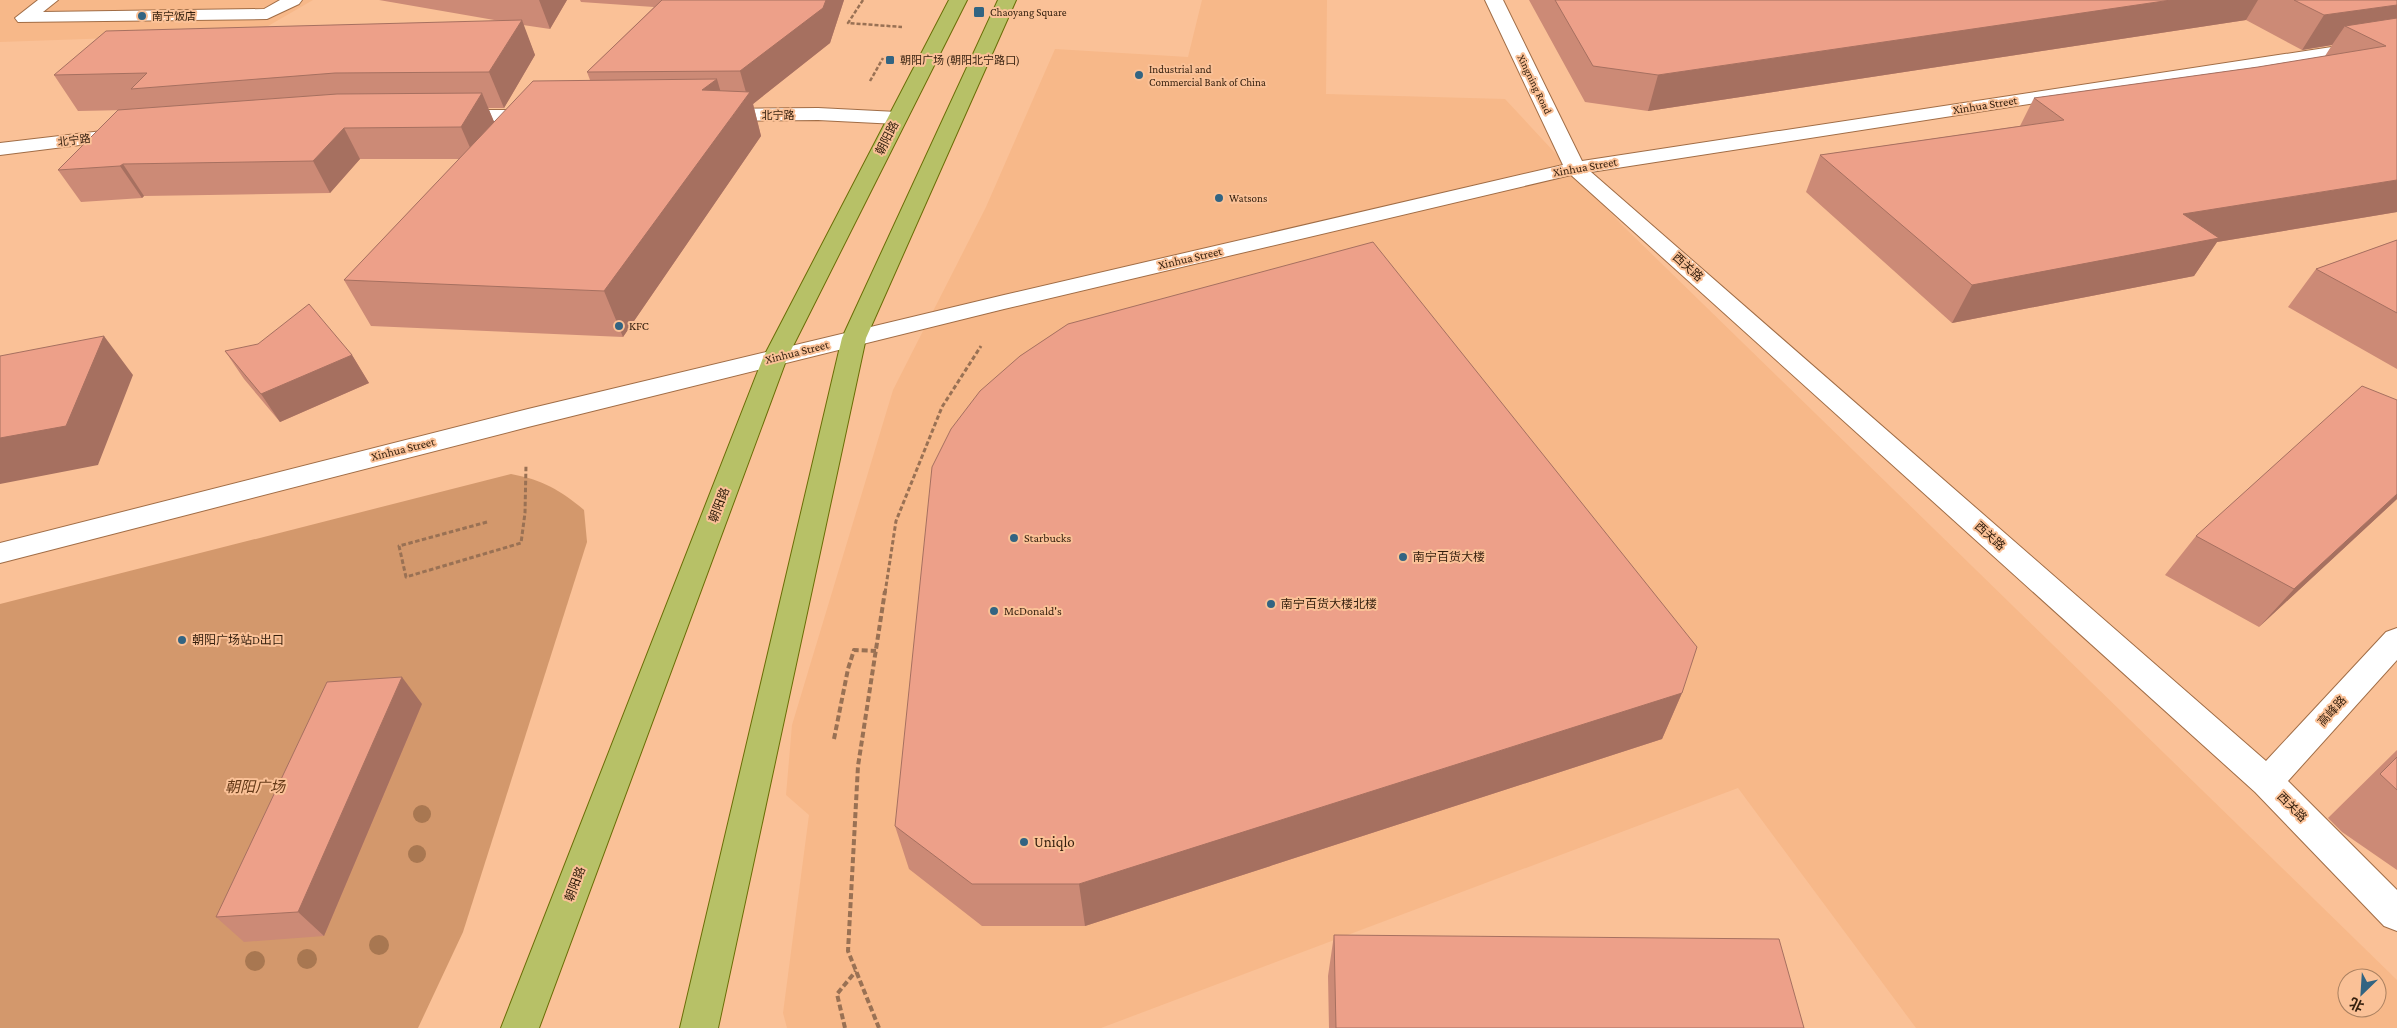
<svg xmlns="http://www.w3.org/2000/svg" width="2397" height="1028" viewBox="0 0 2397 1028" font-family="'Crimson Pro','Noto Sans SC',serif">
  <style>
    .built { fill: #f7b889; fill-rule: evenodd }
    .green { fill: #d3986c }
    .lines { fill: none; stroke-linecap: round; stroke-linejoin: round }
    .minor-casing { stroke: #a16d46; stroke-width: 2 }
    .major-casing { stroke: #6a6d06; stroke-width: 2 }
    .path-far2 { stroke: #997154; stroke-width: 2.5; stroke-dasharray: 4 2; stroke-linecap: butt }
    .path-far1 { stroke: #997154; stroke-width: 3; stroke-dasharray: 4.5 2.5; stroke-linecap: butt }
    .path { stroke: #997154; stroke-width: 4; stroke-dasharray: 6 3; stroke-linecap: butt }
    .minor { fill: #fff; fill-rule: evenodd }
    .major { fill: #b7c167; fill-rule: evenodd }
    .tree { fill: #a87751 }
    .wall { fill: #cc8a76 }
    .shaded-wall { fill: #a67060 }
    .building { fill: #eda089; stroke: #a67060 }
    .poi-dot { fill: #326482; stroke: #fac197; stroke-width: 2 }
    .labels { text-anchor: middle; stroke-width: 4; stroke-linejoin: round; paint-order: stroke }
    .far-poi-label { font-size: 11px; fill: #331e0d; stroke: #fac197; text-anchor: start }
    .far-street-label { font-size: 11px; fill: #331e0d; stroke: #fac197 }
    .street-label { font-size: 12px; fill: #331e0d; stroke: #fac197 }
    .poi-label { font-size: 12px; fill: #331e0d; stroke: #fac197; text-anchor: start }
    .near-park-label { font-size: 15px; font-style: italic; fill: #653a18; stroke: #fac197 }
    .near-poi-label { font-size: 15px; fill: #331e0d; stroke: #fac197; text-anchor: start }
  </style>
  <rect width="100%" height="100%" fill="#fac197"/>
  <path class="built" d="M0 0H313L256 33 0 42Z
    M1202 0H1327L1326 94 1505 99 1623 226 2397 980V1028H1916L1738 788 1101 1028H787L783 1013 809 815 786 795 792 725 893 390 986 207 1055 49 1188 57ZM2347 978H2377V1008H2347Z"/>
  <path class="green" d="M511 474C543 480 560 490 584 510L587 542 463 932 418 1028H0V604Z"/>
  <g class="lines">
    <g class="minor-casing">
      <path id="minor" d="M38 0H58L43 12 264 9 280 0H302L299 4 267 19 18 22 15 18Z
        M1485 0H1503L1582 161 2397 37V47L1591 172 2266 761 2386 632 2397 628V660L2288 781 2397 890V931L2384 926 2255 792 1571 175 1004 309 528 427 0 563V543L528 409 1004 295 1563 165Z
        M818 108 897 112 904 114 907 118 904 122 897 124 818 120 717 121 710 119 707 115 710 111 717 109Z
        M455 110H537L544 112 547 116 544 120 537 122 448 120 445 116 448 112Z
        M128 128 135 130 138 134 135 138 0 155V143Z"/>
    </g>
    <g class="major-casing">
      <path id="major" d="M949 0H967L787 358 539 1028H501L763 358Z
        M998 0H1016L866 338 718 1028H680L842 338Z"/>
    </g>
    <path class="path-far2" d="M863 0 848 23 902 27
      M870 81 883 58"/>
    <path class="path-far1" d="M487 522 399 546 406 577 521 543 525 513 526 465
      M885 593 896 521 942 407 981 346"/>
    <path class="path" d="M834 739 848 669 854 650 876 651
      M845 1028 837 994 856 971
      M879 1028 848 951 858 766 885 591"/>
    <use href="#minor" class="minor"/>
    <use href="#major" class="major"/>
  </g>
  <g class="tree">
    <circle cx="422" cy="814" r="9"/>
    <circle cx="417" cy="854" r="9"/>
    <circle cx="379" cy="945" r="10"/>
    <circle cx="307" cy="959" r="10"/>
    <circle cx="255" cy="961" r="10"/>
  </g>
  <path class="wall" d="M379 0H567L550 29 523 25 535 55 504 108H488L494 122 590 80 587 72 654 7 581 2 580 0H844L830 43 753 104 761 136 623 337 371 326 344 280 459 159H360L330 193 144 196 142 198 81 202 58 170 126 110 78 111 54 75 500 21Z
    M1529 0H2397V212L2217 242 2194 276 1952 323 1806 192 1820 155 2020 126 2034 98 2258 67 2325 56 2332 45 2302 50 2246 20 1648 111 1585 102Z
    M2397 240V369L2288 307 2316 269Z
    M225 351 352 355 369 383 280 422 244 379Z
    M2397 400V499L2259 627 2165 575 2196 536Z
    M1682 693 1662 739 1085 926H982L909 869 895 826Z
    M422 704 324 936 244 942 216 917Z
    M2397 750V870L2342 832 2328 818Z
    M1334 935 1804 1028H1329L1328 976Z"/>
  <path class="shaded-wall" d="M539 0H567L550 29Z
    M826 0H844L830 43 753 104 761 136 623 337 604 291 702 90 717 79 729 121 747 96 740 71Z
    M2171 0H2258L2246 20 1648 111 1658 75Z
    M2397 5V36L2345 26 2332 45 2302 50 2324 15Z
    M522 20 535 55 504 108 489 72Z
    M482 93 495 124 475 159 461 127Z
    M344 128 360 159 330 193 313 161Z
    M123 164 144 196 142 198 120 166Z
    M2397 180V212L2217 242 2194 276 1952 323 1972 285 2183 214Z
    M104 336 133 375 98 465 0 484V438Z
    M352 355 369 383 280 422 261 394Z
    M2397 494V499L2259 627 2294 589Z
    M402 677 422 704 324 936 298 912Z
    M1682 693 1662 739 1085 926 1079 884Z"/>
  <path class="building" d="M662 0H826L823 8 740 71 587 72Z
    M1555 0H2171L1658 75 1593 66Z
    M2294 0H2397V5L2324 15Z
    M2397 18V180L2183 214 2219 238 1972 285 1820 155 2064 120 2034 98 2258 67 2386 46 2345 26Z
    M522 20 489 72 335 73 131 89 147 73 54 75 106 31Z
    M717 79 702 90 750 92 604 291 344 280 533 81Z
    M482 93 461 127 344 128 313 161 123 164 120 166 58 170 118 110 337 94Z
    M2397 240V313L2316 269Z
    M1373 242 1697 647 1682 693 1079 884H972L895 826 932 467 951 429 980 391 1020 356 1068 324Z
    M309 304 352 355 261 394 225 351 258 344Z
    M104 336 66 426 0 438V356Z
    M2362 386 2397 400V494L2294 589 2196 536Z
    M402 677 298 912 216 917 327 682Z
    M2397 757V790L2380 774Z
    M1334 935 1779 939 1804 1028H1336Z"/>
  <g class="poi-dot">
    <rect x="973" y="6" width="12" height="12" rx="2.5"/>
    <circle cx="142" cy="16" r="5"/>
    <rect x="885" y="55" width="10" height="10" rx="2.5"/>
    <circle cx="1139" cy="75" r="5"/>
    <circle cx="1219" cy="198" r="5"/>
    <circle cx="619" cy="326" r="5"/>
    <circle cx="1014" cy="538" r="5"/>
    <circle cx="1403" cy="557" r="5"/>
    <circle cx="1271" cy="604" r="5"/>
    <circle cx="994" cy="611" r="5"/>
    <circle cx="182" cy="640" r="5"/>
    <circle cx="1024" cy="842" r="5"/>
  </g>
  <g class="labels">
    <g class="far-poi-label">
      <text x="990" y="16">Chaoyang Square</text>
      <text x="152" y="20">南宁饭店</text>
      <text x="900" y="64">朝阳广场 (朝阳北宁路口)</text>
      <text x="1149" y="73">Industrial and<tspan x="1149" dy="13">Commercial Bank of China</tspan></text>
      <text x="1229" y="202">Watsons</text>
    </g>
    <g class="far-street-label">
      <text transform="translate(1535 84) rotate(64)" y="4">Xingning Road</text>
      <text x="778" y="119">北宁路</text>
      <text transform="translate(74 140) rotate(-7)" y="4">北宁路</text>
    </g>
    <g class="street-label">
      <text transform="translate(1985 105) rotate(-9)" y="4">Xinhua Street</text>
      <text transform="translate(887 138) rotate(-63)" y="4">朝阳路</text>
      <text transform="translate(1585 167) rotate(-10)" y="4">Xinhua Street</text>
      <text transform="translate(1190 258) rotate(-13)" y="4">Xinhua Street</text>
      <text transform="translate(1688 267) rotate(42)" y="4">西关路</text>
      <text transform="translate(797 352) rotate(-14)" y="4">Xinhua Street</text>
      <text transform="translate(403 449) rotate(-14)" y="4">Xinhua Street</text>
      <text transform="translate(719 505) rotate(-69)" y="4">朝阳路</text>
      <text transform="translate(1990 536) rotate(42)" y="4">西关路</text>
      <text transform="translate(2332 711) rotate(-48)" y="4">高峰路</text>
      <text transform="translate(2292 807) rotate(45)" y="4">西关路</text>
      <text transform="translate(575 884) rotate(-69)" y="4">朝阳路</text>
    </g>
    <g class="poi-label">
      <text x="629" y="330">KFC</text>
      <text x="1024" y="542">Starbucks</text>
      <text x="1413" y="561">南宁百货大楼</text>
      <text x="1281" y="608">南宁百货大楼北楼</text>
      <text x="1004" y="615">McDonald's</text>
      <text x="192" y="644">朝阳广场站D出口</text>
    </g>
    <g class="near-park-label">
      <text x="255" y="792">朝阳广场</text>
    </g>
    <g class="near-poi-label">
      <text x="1034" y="847">Uniqlo</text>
    </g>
  </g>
  <g transform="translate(2362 993) rotate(205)"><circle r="24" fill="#fac197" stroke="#aa8060"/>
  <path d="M0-4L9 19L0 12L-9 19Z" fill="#326482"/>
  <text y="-8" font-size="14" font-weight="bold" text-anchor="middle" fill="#331e0d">北</text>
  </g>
</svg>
